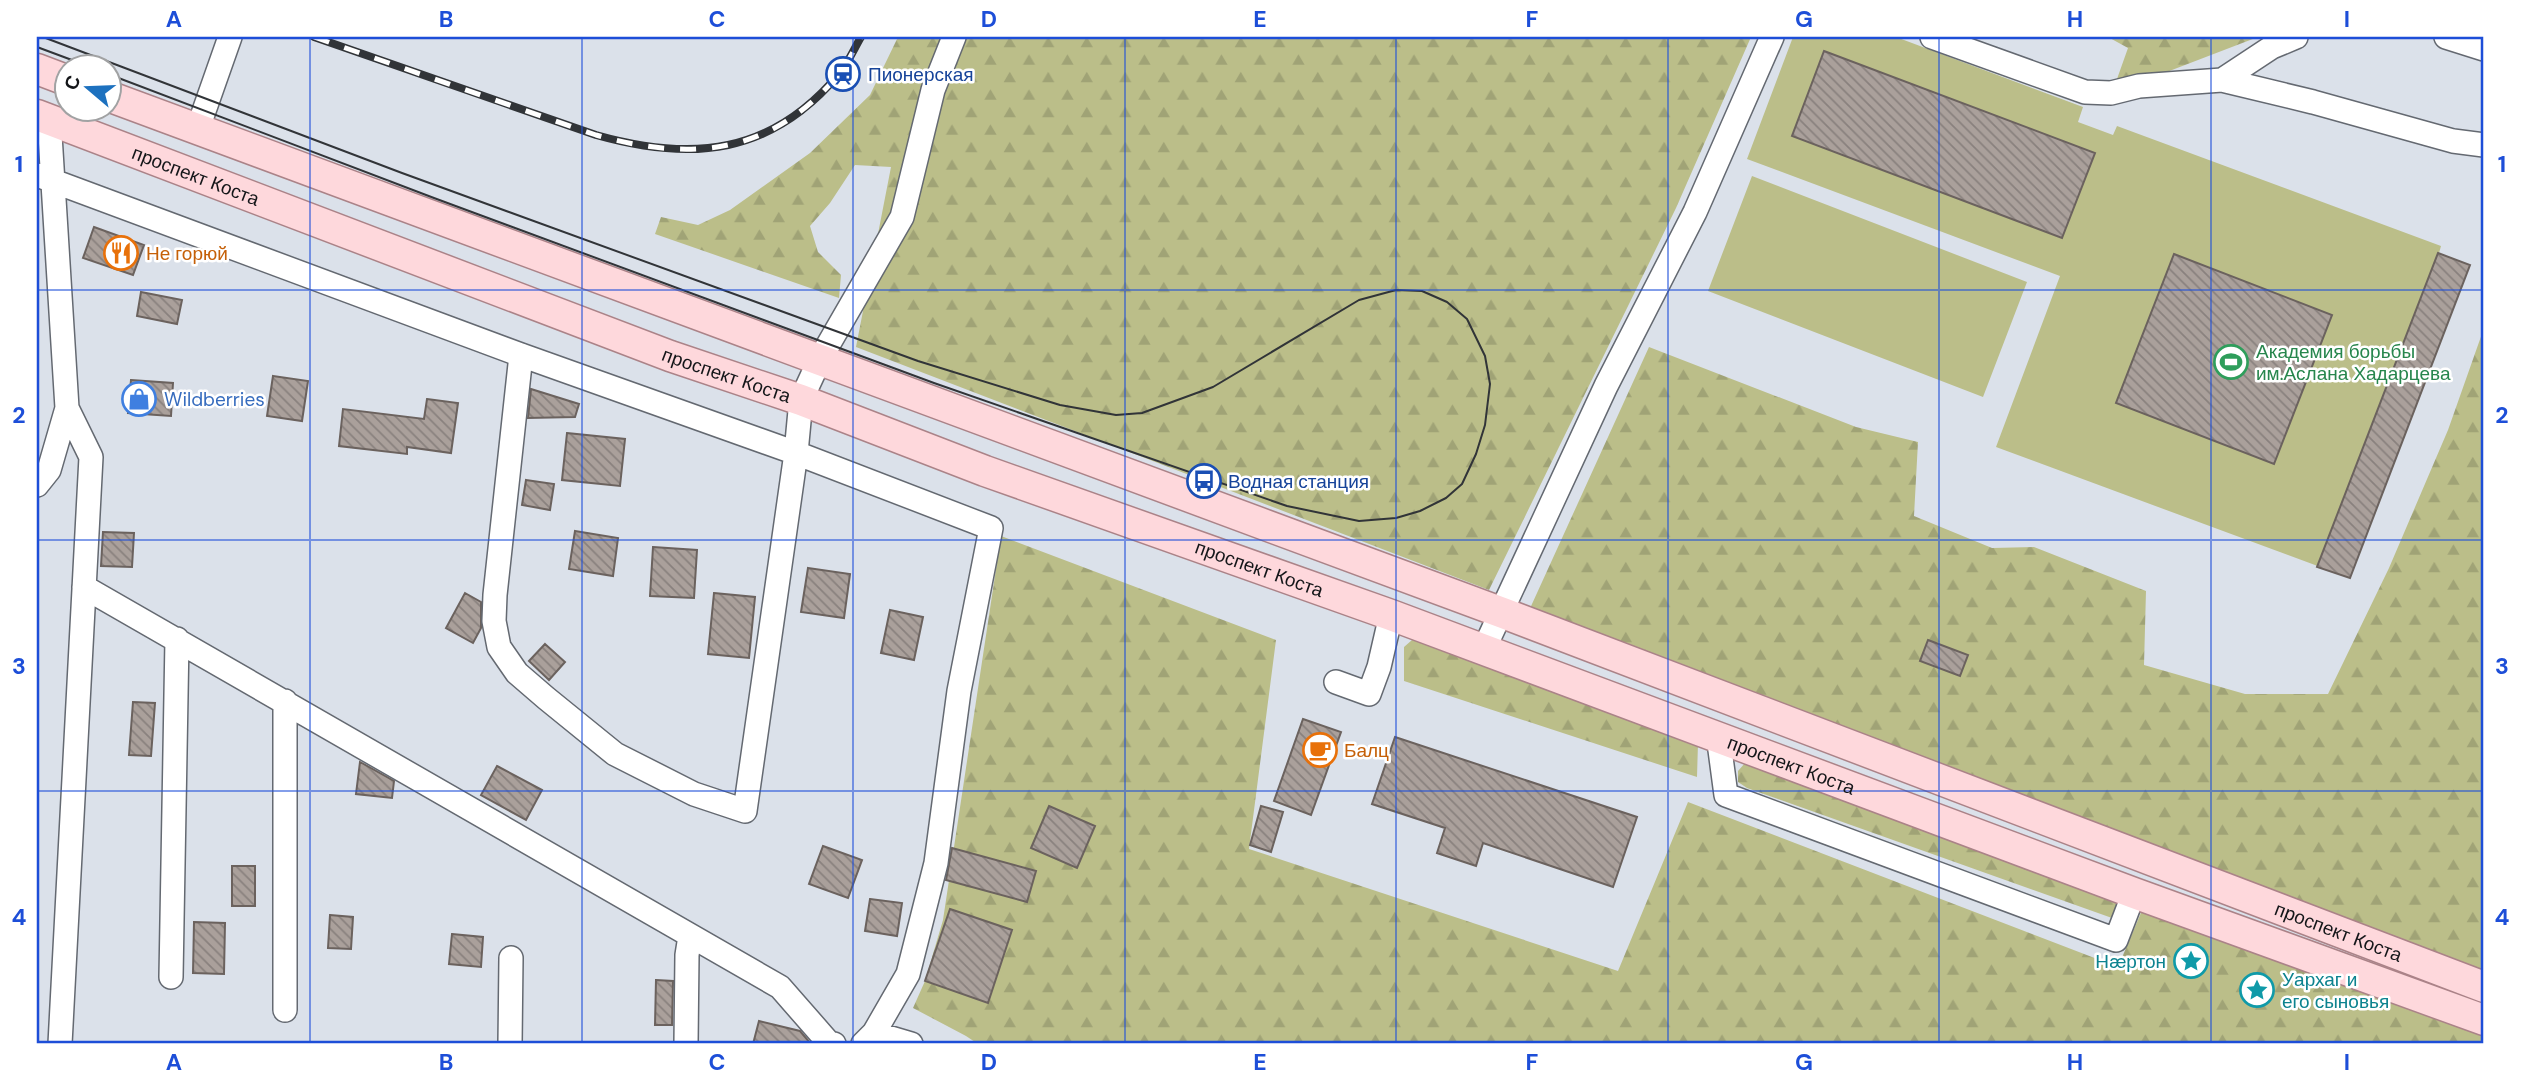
<svg xmlns="http://www.w3.org/2000/svg" width="2521" height="1081" viewBox="0 0 2521 1081" font-family="'DM Sans',sans-serif">
  <style>
    .forest { fill: url(#forest-firs) }
    .park { fill: #bbbe89 }
    .building { fill: url(#building-back-hatch); stroke: #6b625e; stroke-width: 2 }
    .lines { fill: none; stroke-linecap: round; stroke-linejoin: round }
    .minor-casing { stroke: #646971; stroke-width: 26 }
    .major-casing { stroke: #ab8388; stroke-width: 33 }
    .minor { stroke: #fff; stroke-width: 23 }
    .major { stroke: #fed8dc; stroke-width: 30 }
    .tram { stroke: #313438; stroke-width: 2 }
    .rail-casing { stroke: #313438; stroke-width: 8 }
    .rail { stroke: #fff; stroke-width: 5; stroke-dasharray: 16; stroke-linecap: butt }
    .grid { fill: none; stroke: #1d4ed8; stroke-width: 2; stroke-opacity: 0.55 }
    .labels { text-anchor: middle; stroke-width: 5; stroke-linejoin: round; paint-order: stroke }
    .transit-label { font-size: 19px; fill: #164399; stroke: #fff; text-anchor: start }
    .street-label { font-size: 19px; fill: #141619; stroke: #fff }
    .food-label { font-size: 19px; fill: #c56008; stroke: #fff; text-anchor: start }
    .leisure-label { font-size: 19px; fill: #27864d; stroke: #fff; text-anchor: start }
    .shop-label { font-size: 19px; fill: #366cbe; stroke: #fff; text-anchor: start }
    .culture-label { font-size: 19px; fill: #0d838f; stroke: #fff; text-anchor: end }
    .neatline { fill: none; stroke: #1d4ed8; stroke-width: 2.5 }
    .grid-label { font-size: 23px; text-anchor: middle; font-weight: bold; fill: #1d4ed8 }
  </style>
  <defs>
    <pattern id="forest-firs" width="22" height="20" patternUnits="userSpaceOnUse" patternTransform="scale(1.75)"><rect width="22" height="20" fill="#bbbe89"/><path d="M5 1l3.5 6h-7zM16 11l3.5 6h-7z" fill="#a0a376"/></pattern>
    <pattern id="building-back-hatch" width="6" height="6" patternUnits="userSpaceOnUse" patternTransform="scale(1.75)"><rect width="6" height="6" fill="#aaa09b"/><path d="M-1 5l2 2M0 0l6 6M5-1l2 2" fill="none" stroke="#89817e"/></pattern>
  </defs>
  <rect width="100%" height="100%" fill="#dbe1ea"/>
  <path class="forest" d="M898 37H1751L1676 208 1489 590 856 347 891 167 855 165 830 203 810 226 818 252 841 275 839 298 655 234 661 217 698 225 730 210 810 153 870 95Z
    M2108 37H2258L2112 93 2128 48Z
    M2484 328V975L1527 615 1649 347 1856 427 1918 442 1914 516 1992 548 2034 547 2146 591 2144 665 2245 694H2328L2389 568 2448 430Z
    M1001 536 1276 640 1249 849 1618 971 1688 802 2118 967 2143 908 2484 1033V1044H978L966 1036 913 1008 925 981 943 920Z
    M1412 640 1422 641 1698 743 1697 777 1404 681V647Z
    M1745 763 2118 900 2122 904 2118 916 2112 918 1747 788 1738 782V771Z"/>
  <path class="park" d="M1793 37H1896L2083 107 2078 122 2113 135 2117 126 2441 246 2439 253 2470 265 2350 578 1996 447 2060 276 1747 159Z
    M1752 176 2027 282 1983 397 1708 291Z"/>
  <path class="building" d="M1824 51 2095 153 2062 238 1792 136Z
    M94 227 144 245 133 275 83 258Z
    M2438 253 2470 265 2350 578 2317 567Z
    M2174 254 2332 315 2274 464 2116 403Z
    M141 292 182 300 177 324 137 316Z
    M273 376 308 381 302 421 267 416Z
    M131 380 173 383 171 416 128 413Z
    M531 389 579 404 575 417 528 418Z
    M427 399 458 403 451 453 407 447V454L339 446 343 409 424 419Z
    M567 433 625 439 620 486 562 480Z
    M526 480 554 484 550 510 522 505Z
    M575 531 618 538 613 576 569 569Z
    M103 532 134 533 132 567 101 566Z
    M653 547 697 550 694 598 650 596Z
    M808 568 850 574 844 618 801 612Z
    M465 593 481 602V628L473 643 446 628Z
    M714 593 755 597 749 658 708 654Z
    M890 610 923 617 914 660 881 653Z
    M1928 640 1968 655 1960 676 1920 661Z
    M545 644 565 662 549 680 529 661Z
    M133 702 155 703 151 756 129 755Z
    M1303 719 1341 732 1311 815 1274 801Z
    M1395 737 1637 817 1613 887 1483 843 1476 866 1437 853 1445 828 1372 804Z
    M360 762 394 781 392 798 356 794Z
    M497 766 542 790 526 820 481 795Z
    M1049 806 1095 826 1077 868 1031 848Z
    M1261 806 1283 812 1271 852 1250 845Z
    M823 846 862 860 848 898 809 884Z
    M952 848 1036 871 1027 902 946 880Z
    M232 866H255V906H232Z
    M870 899 902 903 897 936 865 931Z
    M950 909 1012 930 988 1003 925 981Z
    M330 915 353 917 351 949 328 948Z
    M194 922 225 923 224 974 193 973Z
    M452 934 483 937 481 967 449 964Z
    M656 980 673 981 672 1025H655Z
    M759 1021 800 1031 811 1044H753Z"/>
  <g class="lines">
    <g class="minor-casing">
      <path id="minor" d="M1932 37 2085 92 2111 93 2139 86 2222 80 2313 102 2453 141 2484 145
        M2446 37 2484 49
        M2222 80 2272 47 2296 37
        M198 128 230 37
        M37 175 521 355 796 453 991 528 959 691 936 863 908 974 874 1033 863 1044
        M521 355 495 595 494 621 499 647 517 673 546 698 615 754 694 794 745 811 796 453 801 400 820 359 902 217 933 90 954 37
        M37 485 49 470 67 408 49 119
        M84 587 780 987 829 1043 834 1044
        M1484 649 1606 386 1695 212 1772 37
        M1336 682 1369 694 1379 667 1391 615
        M1718 735 1726 795 2116 940 2134 893
        M171 977 177 639
        M285 1010V701
        M874 1033 911 1044
        M60 1044 91 457 67 408
        M510 1044 511 958
        M686 1044 687 955 690 936"/>
    </g>
    <g class="major-casing">
      <g id="major">
        <path d="M37 69 66 80"/>
        <path id="s1" d="M108 96 1503 613 2484 987"/>
        <path id="s2" d="M37 115 670 356 801 400 985 471 1391 615 2134 893 2484 1020"/>
      </g>
    </g>
    <use href="#minor" class="minor"/>
    <use href="#major" class="major"/>
    <path class="tram" d="M43 37 402 173 918 361 1060 405 1116 415 1142 413 1213 387 1359 300 1396 290 1422 291 1447 302 1467 319 1485 356 1490 384 1485 425 1476 454 1462 484 1446 498 1420 511 1396 518 1359 521 1287 506 934 383 434 198 108 74
      M37 47 88 66"/>
    <g class="rail-casing">
      <path id="rail" d="M314 37 596 135C692 162 771 155 839 74 848 63 854 49 861 37"/>
    </g>
    <use href="#rail" class="rail"/>
  </g>
  <path class="grid" d="M310 37V1044M582 37V1044M853 37V1044M1125 37V1044M1396 37V1044M1668 37V1044M1939 37V1044M2211 37V1044M37 290H2484M37 540H2484M37 791H2484"/>
  <defs>
    <g id="station-ring" transform="scale(1.75)"><circle r="9.5" fill="#fff" stroke="#1a4fb4" stroke-width="1.5"/><path d="M-3-6H3Q5-6 5-4V2Q5 4 3 4L4.5 6H3L1.5 4h-3L-3 6H-4.5L-3 4Q-5 4-5 2V-4Q-5-6-3-6ZM-3.5-4v3h7v-3ZM-3.5 1v1.5H-2V1ZM2 1v1.5H3.5V1Z" fill="#1a4fb4"/></g>
    <g id="restaurant-ring" transform="scale(1.75)"><circle r="9.5" fill="#fff" stroke="#e8710a" stroke-width="1.5"/><path d="M-5-6h1v4h1v-4h1v4h1v-4h1v5L-1.5 .5V6h-2V.5L-5-1ZM5-6V6H3V1.5H1.5Q1.5-4 5-6Z" fill="#e8710a"/></g>
    <g id="stadium-ring" transform="scale(1.75)"><circle r="9.5" fill="#fff" stroke="#2e9e5b" stroke-width="1.5"/><path d="M0-5a6.5 5 0 1 0 0 10a6.5 5 0 1 0 0-10ZM-3.5-1.8h7v3.6h-7Z" fill="#2e9e5b"/></g>
    <g id="shop-ring" transform="scale(1.75)"><circle r="9.5" fill="#fff" stroke="#3f7fe0" stroke-width="1.5"/><path d="M-5-2.5h2.3a2.7 3.5 0 0 1 5.4 0H5L5.5 6h-11ZM-1.5-2.5h3a1.5 2.3 0 0 0-3 0Z" fill="#3f7fe0"/></g>
    <g id="bus-ring" transform="scale(1.75)"><circle r="9.5" fill="#fff" stroke="#1a4fb4" stroke-width="1.5"/><path d="M-5-6H5V4H4V6H2V4H-2V6H-4V4H-5ZM-3.5-4V0h7V-4ZM-3.5 1.2v1.5H-2V1.2ZM2 1.2v1.5H3.5V1.2Z" fill="#1a4fb4"/></g>
    <g id="cafe-ring" transform="scale(1.75)"><circle r="9.5" fill="#fff" stroke="#e8710a" stroke-width="1.5"/><path d="M-5.5-4.5H6V0H3Q3 3.5 0 3.5H-2.5Q-5.5 3.5-5.5 0ZM3-3.2v2h1.7v-2ZM-6 4.5H4V6H-6Z" fill="#e8710a"/></g>
    <g id="sight-ring" transform="scale(1.75)"><circle r="9.5" fill="#fff" stroke="#0f9aa8" stroke-width="1.5"/><path d="M0-6L1.8-2.2L6-1.7L2.9 1.2L3.7 5.4L0 3.3L-3.7 5.4L-2.9 1.2L-6-1.7L-1.8-2.2Z" fill="#0f9aa8"/></g>
  </defs>
  <g fill-rule="evenodd">
    <use href="#station-ring" x="843" y="74"/>
    <use href="#restaurant-ring" x="121" y="253"/>
    <use href="#stadium-ring" x="2231" y="362"/>
    <use href="#shop-ring" x="139" y="399"/>
    <use href="#bus-ring" x="1204" y="481"/>
    <use href="#cafe-ring" x="1320" y="750"/>
    <use href="#sight-ring" x="2191" y="961"/>
    <use href="#sight-ring" x="2257" y="990"/>
  </g>
  <g class="labels">
    <g class="transit-label">
      <text x="868" y="81">Пионерская</text>
      <text x="1228" y="488">Водная станция</text>
    </g>
    <g class="street-label">
      <text dy="7" stroke="none"><textPath href="#s2" startOffset="170">проспект Коста</textPath></text>
      <text dy="7" stroke="none"><textPath href="#s2" startOffset="737">проспект Коста</textPath></text>
      <text dy="7" stroke="none"><textPath href="#s2" startOffset="1304">проспект Коста</textPath></text>
      <text dy="7" stroke="none"><textPath href="#s2" startOffset="1871">проспект Коста</textPath></text>
      <text dy="7" stroke="none"><textPath href="#s1" startOffset="2382">проспект Коста</textPath></text>
    </g>
    <g class="food-label">
      <text x="146" y="260">Не горюй</text>
      <text x="1344" y="757">Балц</text>
    </g>
    <g class="leisure-label">
      <text x="2256" y="358">Академия борьбы<tspan x="2256" dy="22">им.Аслана Хадарцева</tspan></text>
    </g>
    <g class="shop-label">
      <text x="164" y="406">Wildberries</text>
    </g>
    <g class="culture-label">
      <text x="2166" y="968">Нæртон</text>
      <text x="2282" y="986" text-anchor="start">Уархаг и<tspan x="2282" dy="22">его сыновья</tspan></text>
    </g>
  </g>
  <rect width="2521" height="1081" fill="none" stroke="#ffffff" stroke-width="77"/>
  <g transform="translate(88 88) rotate(289)"><circle r="33" fill="#ffffff" stroke="#a1a2a3" stroke-width="2"/>
  <path d="M0-5L12 26L0 18L-12 26Z" fill="#1d71bf"/>
  <text y="-10" font-size="19" font-weight="bold" text-anchor="middle" fill="#141619">С</text>
  </g>
  <rect x="38" y="38" width="2444" height="1004" class="neatline"/>
  <g class="grid-label">
    <text x="174" y="27">A</text>
    <text x="446" y="27">B</text>
    <text x="717" y="27">C</text>
    <text x="989" y="27">D</text>
    <text x="1260" y="27">E</text>
    <text x="1532" y="27">F</text>
    <text x="1804" y="27">G</text>
    <text x="2075" y="27">H</text>
    <text x="2347" y="27">I</text>
    <text x="19" y="172">1</text>
    <text x="2502" y="172">1</text>
    <text x="19" y="423">2</text>
    <text x="2502" y="423">2</text>
    <text x="19" y="674">3</text>
    <text x="2502" y="674">3</text>
    <text x="19" y="925">4</text>
    <text x="2502" y="925">4</text>
    <text x="174" y="1070">A</text>
    <text x="446" y="1070">B</text>
    <text x="717" y="1070">C</text>
    <text x="989" y="1070">D</text>
    <text x="1260" y="1070">E</text>
    <text x="1532" y="1070">F</text>
    <text x="1804" y="1070">G</text>
    <text x="2075" y="1070">H</text>
    <text x="2347" y="1070">I</text>
  </g>
</svg>
